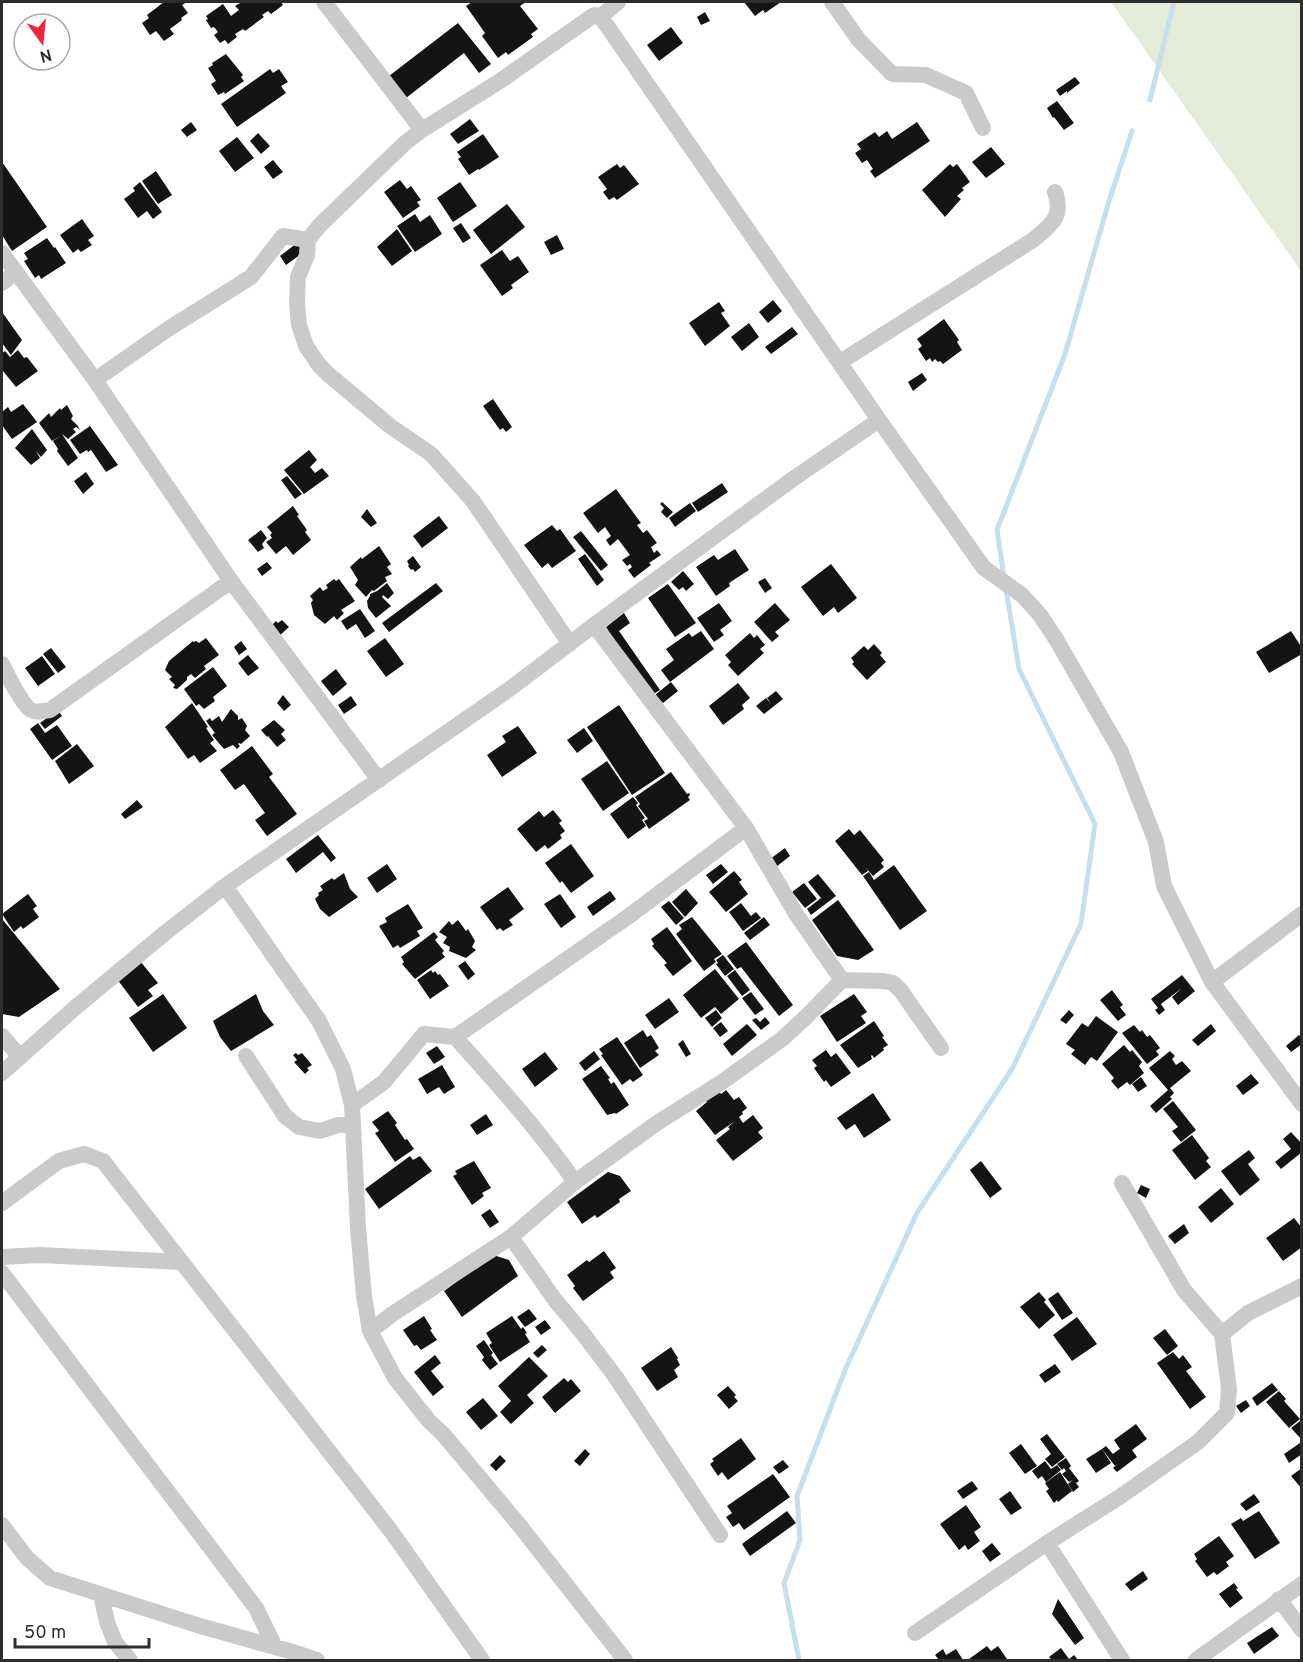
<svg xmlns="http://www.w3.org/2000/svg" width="1303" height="1662" viewBox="0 0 1303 1662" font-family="Overpass,sans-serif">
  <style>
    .green { fill: #e4ecd9 }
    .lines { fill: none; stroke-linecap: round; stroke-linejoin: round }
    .stream { stroke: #c4dfed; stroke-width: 5 }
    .building { fill: #141414 }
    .street { stroke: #cacaca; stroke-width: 16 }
  </style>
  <rect width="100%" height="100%" fill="#fff"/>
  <path class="green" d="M1111 2H1301V271Z"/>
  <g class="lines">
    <path class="stream" d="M1150 100 1174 2
      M1004 577 997 530 1065 354 1109 201 1132 131
      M799 1660 784 1583 800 1540 797 1496 845 1370 917 1213 1012 1069 1081 924 1095 824 1019 669 1006 589"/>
  </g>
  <path class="building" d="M163 2H187L182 5 188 13 181 18 182 20 170 29 174 34 164 41 156 31 150 35 142 23 149 18 147 15 164 2Z
    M242 2H247L249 3 251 2H281L283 5 271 14 268 11 262 15 264 17 245 31 243 29 235 34 237 37 228 44 225 40 220 43 214 35 218 32 214 27 211 28 206 20 208 19 206 16 223 4 231 16 239 10 235 6Z
    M472 2H526L520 6 538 29 531 34 533 37 508 55 506 52 498 58 482 36 485 33 466 6Z
    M744 2H781L765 13 763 10 755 16Z
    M705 12 710 21 701 25 697 17Z
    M458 23 491 64 479 73 464 53 406 98 389 76Z
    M671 27 683 43 659 61 647 45Z
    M226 54 243 75 241 77 244 81 225 94 224 92 218 95 211 84 216 81 208 68 213 65 212 63Z
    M270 69 273 73 279 69 288 82 281 86 286 93 237 127 221 104Z
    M1075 77 1080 83 1067 93V91L1060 96 1056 90Z
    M1057 101 1074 123 1064 130 1054 117 1053 118 1047 108Z
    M470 119 479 131 458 144 450 134Z
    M191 122 197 130 187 137 181 130Z
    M917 122 930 141 875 178 870 171 873 169 867 160 862 163 855 153 861 149 857 144 875 132 879 137 887 131 892 139Z
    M258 133 270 146 261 154 250 141Z
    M483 134 499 157 479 170 478 169 469 175 458 159 461 157 457 152Z
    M237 137 254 158 235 172 219 151Z
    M991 147 1005 164 986 178 972 162Z
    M273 160 283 172 273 179 264 167Z
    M2 162 47 227 12 251 2 235Z
    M617 164 620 168 624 165 639 184 617 200 614 197 609 200 603 192 607 189 598 177Z
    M950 164 953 167 957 164 970 182 962 188 964 190 957 196 961 199 945 217 922 190Z
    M156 171 172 195 158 204 142 181Z
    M400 180 407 189 411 186 421 200 417 202 420 206 403 218 384 192Z
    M140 182 162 212 153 219 147 211 138 218 124 199 135 191 133 188Z
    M460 182 477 206 453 222 437 198Z
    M507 204 525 227 491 254 473 230Z
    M415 214 420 222 430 215 442 234 415 252 397 226Z
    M82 219 94 236 88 240 92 245 81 252 78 249 73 253 60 235Z
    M461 223 471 238 463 243 453 228Z
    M397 229 412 251 392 266 377 247Z
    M557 235 564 249 551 255 544 242Z
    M47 238 54 248 55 247 66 263 41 279 39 275 35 278 24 261 28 259 24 253Z
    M297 243 304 252 286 265 280 256Z
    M502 250 510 261 518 256 529 272 511 285 513 288 502 296 480 265Z
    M773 300 782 311 768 323 759 312Z
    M719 302 725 311 721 313 730 326 705 346 689 323Z
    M2 312 22 340 11 355 2 343Z
    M944 319 959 340 957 342 962 350 943 364 940 361 938 362 935 359 932 362 930 358 926 361 918 349 922 346 917 339Z
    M749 323 759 337 742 351 731 337Z
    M792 327 798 334 771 354 765 347Z
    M18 350 24 358 27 357 38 371 16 387 3 371 2 372V353L5 351 10 357Z
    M922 373 927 380 913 391 908 382Z
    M493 399 512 427 506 432 503 428 500 430 483 406Z
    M23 404 37 422 12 439 2 425V412L8 407 11 412Z
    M67 405 73 416 71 419 77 425 80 430 76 427 73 429 76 432 68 439 62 434 78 458 68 466 57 451 58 449 53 441 60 436 52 441 39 423 49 413 51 417 60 408 61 410Z
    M90 426 118 465 106 472 91 450 88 452 87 450 80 454 70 440Z
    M32 429 47 450 41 457 36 451 40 458 31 465 15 448Z
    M309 450 317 460 310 467 315 473 322 468 329 476 304 494 284 470Z
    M86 472 94 484 83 494 74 481Z
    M287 476 302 494 295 499 281 480Z
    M722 483 728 492 698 512 692 503Z
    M616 489 641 523 637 525 643 533 647 530 657 543 651 547 654 553 657 550 661 555 649 563 651 565 634 578 628 570 632 567 630 564 627 566 622 560 630 555 618 539 610 546 606 540 611 536 605 527 598 533 583 513Z
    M662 502 673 512 667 518 661 512 664 508 660 504Z
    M690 503 696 511 675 527 669 518Z
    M293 506 299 515 297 516 307 530 305 532 311 540 293 555 286 546 276 554 266 542 272 538 270 535 272 533 267 527Z
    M367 509 377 523 371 527 361 517Z
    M439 516 448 528 422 548 413 536Z
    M552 525 557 531 560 529 576 551 552 568 548 563 542 568 524 545Z
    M261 530 267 538 262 544 264 548 258 552 248 540Z
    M581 531 608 565 601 571 573 537Z
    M379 546 391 564 387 567 392 574 385 577 387 581 374 591 372 590 366 597 355 585 358 580 350 567 361 557 362 559Z
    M735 549 749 570 729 583 730 586 716 596 696 567 714 555 718 560Z
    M585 554 604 580 597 586 578 559Z
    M413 556 421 567 415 572 413 569 411 570 408 566 409 565 407 561Z
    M267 562 272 568 262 576 257 569Z
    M831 564 857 598 838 613 834 607 823 616 801 587Z
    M683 571 694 584 686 591 683 587 679 590 671 582Z
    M765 578 772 588 765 593 758 582Z
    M334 579 336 581 339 579 355 601 341 610 344 613 337 620 334 616 325 624 314 615 311 603 313 600 310 596 320 587 323 591 328 588 326 585Z
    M387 583 394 593 388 599 383 595 382 597 391 606 376 618 368 608 367 601 370 596V594L377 591Z
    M436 583 443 591 389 632 382 623Z
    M668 584 696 623 675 637 648 598Z
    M719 603 732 621 720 630 724 635 714 642 697 618Z
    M775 603 790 620 775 632 779 636 772 642 754 622Z
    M360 609 375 631 365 638 356 624 347 630 341 621Z
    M624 613 630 623 619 631 660 690 650 696 606 627Z
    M282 620 289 627 278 637 269 628 276 621 278 623Z
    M701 631 714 649 670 682 661 670 674 660 666 649 689 633 692 637Z
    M1291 631 1302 648V654L1269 673 1256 652Z
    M750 633 754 638 757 635 765 645 760 649 764 653 738 676 728 665 731 662 725 655Z
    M206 638 219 655 204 666 206 669 195 678 191 674 187 677V680L177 689 173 688 175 685 169 679 172 677 165 670 169 661 193 641 194 642 196 641 199 643Z
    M385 638 404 664 386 677 367 651Z
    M241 641 247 649 239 655 234 647Z
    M874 644 882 653 880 655 886 662 867 680 852 664 854 662 851 658 864 646 868 650Z
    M51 648 66 667 58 673 43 654Z
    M248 655 259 668 248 676 238 663Z
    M42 656 55 674 38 686 25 668Z
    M213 667 227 686 213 697 215 701 204 709 199 704 196 706 184 689Z
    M336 669 347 684 333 696 321 681Z
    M671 682 678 691 663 703 655 695Z
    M738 683 750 698 742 705 744 709 723 725 709 706Z
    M776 691 783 699 764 714 756 706 766 698 771 704 767 698Z
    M283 695 291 705 284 711 277 703Z
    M351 696 357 705 344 714 338 705Z
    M192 703 208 727 206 728 214 740 210 743 217 751 200 763 194 755 188 759 165 727Z
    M619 705 665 773 632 795 587 727Z
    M231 709 238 716V720L242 718 247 726 245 730 250 736 241 744 239 743 238 744 240 746 237 749 233 745 224 749 212 735 215 733 206 721 210 718 212 721 219 716 222 722Z
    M58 710 62 716 45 729 40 723Z
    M274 720 285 730 281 734 286 740 277 747 268 736 267 737 261 730Z
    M38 723 45 733 57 725 72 746 52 760 30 729Z
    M518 726 537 753 502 777 487 755 506 742 502 736Z
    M584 728 593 741 577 753 567 740Z
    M77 744 94 766 69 784 55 761Z
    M252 746 273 774 269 777 297 814 267 836 255 820 265 813 244 784 235 790 220 770Z
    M607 761 629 793 603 811 581 779Z
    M671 772 687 794 689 793 690 795 688 797 690 800 649 829 644 821 648 819 638 806 640 804 635 797Z
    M633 797 638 803 636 805 645 818 642 820 646 826 628 839 610 814Z
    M137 800 143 807 125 819 121 814Z
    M553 810 562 821 559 823 565 831 560 835 562 838 548 849 545 845 536 852 517 829 539 811 544 817Z
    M849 829 854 835 860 830 884 860 881 863 884 867 873 876 866 868 868 871 862 875 835 841Z
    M318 835 336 858 331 862 323 852 296 873 286 859Z
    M571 844 594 876 571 893 562 881 560 883 545 863Z
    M785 848 790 856 776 867 770 859Z
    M387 864 397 879 377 893 367 878Z
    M721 864 728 872 713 884 706 875Z
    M894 865 927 911 900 930 863 876 869 872 874 880Z
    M734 871 742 880 739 882 748 894 726 912 709 892Z
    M344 873 350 889 358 897 329 917 320 909 315 899 319 895 318 893 323 890 320 886 332 878 334 880Z
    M818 874 836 896 811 915 807 909 821 898 808 882Z
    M804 883 817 899 805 908 792 892Z
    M508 887 524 909 509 920 513 925 503 931 500 928 497 930 480 907Z
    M686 889 698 903 685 917 672 902Z
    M610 891 616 899 593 916 587 907Z
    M28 894 37 906 33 909 39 917 23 929 21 926 14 932 2 914Z
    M560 894 576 917 561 928 544 904Z
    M838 900 874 950 858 960 837 956 812 920Z
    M669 901 684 918 676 925 661 907Z
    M741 903 751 916 756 912 761 918 743 931 729 912Z
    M408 904 423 928 417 931 420 936 400 948 398 945 393 948 379 926 387 922 385 918Z
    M692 917 722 954 714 959 716 962 704 971 676 934 682 929 679 925Z
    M764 917 770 925 750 940 744 933Z
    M2 919 60 989 19 1017 2 1014Z
    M458 920 466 931 468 929 475 941 472 947 476 950 466 958 449 951 450 947 443 943 447 937 439 932 449 921 452 925Z
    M667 927 692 961 673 976 664 965 667 963 652 946 654 944 651 939Z
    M434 932 438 937 435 940 444 951 442 953 445 957 415 979 402 964 404 962 401 957Z
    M746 942 793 1005 779 1016 741 967 737 969 727 956Z
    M723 955 734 969 725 976 716 964 718 963 716 960Z
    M140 961 158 983 148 990 153 996 138 1007 117 979Z
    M465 961 475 974 468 980 458 966Z
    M715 969 739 999 721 1014 715 1007 701 1018 683 995Z
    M431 970 433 973 435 971 438 975 440 974 449 986 430 999 417 980Z
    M735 970 750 990 742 996 727 976Z
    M1182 975 1195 991 1178 1005 1172 997 1182 988 1161 1004 1165 1010 1159 1015 1155 1010 1158 1008 1151 999Z
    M1112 990 1123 1005 1120 1007 1126 1015 1118 1021 1100 1000Z
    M751 992 764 1009 755 1015 742 998Z
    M163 994 187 1028 153 1052 129 1018Z
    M256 994 263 1011 274 1025 231 1051 220 1037 213 1021Z
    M854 994 867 1012 861 1016 866 1023 837 1042 820 1016Z
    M669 998 679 1012 655 1029 645 1015Z
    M716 1010 722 1018 712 1027 705 1018Z
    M1069 1010 1074 1015 1066 1024 1060 1020Z
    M1096 1016 1118 1032 1097 1061 1091 1057 1085 1065 1071 1054 1075 1050 1066 1044 1082 1023 1088 1027Z
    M765 1017 770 1023 761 1030 752 1020 756 1018 760 1022Z
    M874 1021 884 1036 882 1037 888 1045 883 1048 884 1050 874 1058 872 1055 871 1056 872 1059 858 1068 840 1045Z
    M721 1022 728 1031 720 1037 713 1028Z
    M747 1024 757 1035 732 1056 723 1044Z
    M1211 1024 1216 1031 1198 1046 1192 1040Z
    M1134 1025 1140 1032 1142 1030 1147 1037 1150 1035 1160 1048 1156 1051 1159 1055 1147 1064 1122 1033Z
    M643 1030 647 1037 651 1035 659 1048 655 1051 659 1055 640 1068 624 1043Z
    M1299 1035 1302 1038V1044L1291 1052 1286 1046Z
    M617 1037 643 1075 633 1082 630 1079 622 1085 601 1055 603 1054 599 1049Z
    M683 1040 691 1054 686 1057 678 1044Z
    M1124 1045 1130 1052 1132 1050 1142 1062 1139 1066 1144 1073 1130 1085 1127 1082 1118 1089 1111 1081 1114 1078 1102 1064Z
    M437 1046 445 1057 434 1064 426 1053Z
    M826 1050 831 1057 836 1053 851 1073 831 1087 826 1080 824 1082 814 1068 817 1066 812 1060Z
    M594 1051 600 1059 585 1071 579 1063Z
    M1170 1051 1175 1056 1172 1059 1176 1065 1182 1061 1191 1071 1170 1088 1174 1093 1170 1097 1172 1099 1156 1113 1150 1106 1168 1090 1149 1068Z
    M545 1052 558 1069 535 1087 522 1069Z
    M296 1053 298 1055 302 1053 312 1065 307 1068 309 1070 305 1074 294 1062 297 1060 293 1055Z
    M442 1065 455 1087 444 1094 439 1087 427 1094 418 1079Z
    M601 1066 610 1078 608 1079 611 1084 614 1082 629 1105 616 1114 615 1113 607 1115 582 1079Z
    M1251 1074 1259 1083 1243 1095 1236 1086Z
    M1141 1077 1147 1086 1138 1092 1132 1084Z
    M718 1090 721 1094 726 1090 734 1100 739 1097 747 1108 742 1112 743 1114 739 1117 743 1123 753 1115 763 1128 758 1132 763 1138 733 1161 716 1140 730 1129 728 1127 735 1121 715 1135 696 1111 707 1102 705 1100Z
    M873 1093 891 1120 864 1138 855 1124 846 1130 837 1118Z
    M1173 1101 1196 1130 1181 1142 1172 1131 1178 1127 1163 1109Z
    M388 1111 397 1123 395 1125 405 1140 407 1139 414 1149 395 1162 375 1133 379 1131 372 1122Z
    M486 1114 493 1125 477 1135 470 1125Z
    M1291 1132 1302 1144V1152L1281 1169 1275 1162 1291 1149 1283 1139Z
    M1192 1135 1209 1158 1206 1161 1211 1167 1195 1180 1172 1150Z
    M1249 1150 1255 1158 1248 1164 1260 1180 1240 1196 1221 1171Z
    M410 1156 413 1160 420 1156 432 1171 379 1209 365 1189Z
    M474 1161 491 1188 482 1193 484 1196 472 1205 453 1176 457 1174 455 1171Z
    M981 1161 1002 1189 990 1198 970 1170Z
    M608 1172 620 1176 631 1191 619 1199 620 1202 597 1218 595 1215 582 1224 567 1202Z
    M1141 1185 1150 1189 1146 1198 1137 1193Z
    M1221 1188 1234 1204 1211 1223 1198 1207Z
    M490 1209 499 1222 490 1228 481 1215Z
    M1294 1218 1302 1228V1247L1283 1261 1266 1238Z
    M1184 1224 1189 1233 1175 1244 1168 1236Z
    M604 1251 616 1268 610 1272 614 1278 583 1301 573 1288 575 1286 567 1275 587 1260 589 1262Z
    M493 1255 509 1260 518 1276 462 1317 444 1291Z
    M1039 1292 1046 1300 1044 1302 1055 1315 1039 1329 1020 1307Z
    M1058 1292 1073 1313 1062 1320 1048 1299Z
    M529 1309 537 1319 525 1327 517 1317Z
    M424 1316 432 1329 430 1330 437 1340 421 1350 417 1345 414 1346 403 1330Z
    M512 1316 521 1329 523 1327 527 1333 525 1334 530 1342 500 1362 489 1345 492 1343 486 1333Z
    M1077 1317 1097 1344 1072 1361 1053 1335Z
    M545 1320 551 1328 541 1335 535 1327Z
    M1165 1329 1178 1346 1167 1355 1153 1338Z
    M484 1340 493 1353 491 1355 498 1364 490 1370 482 1360 484 1357 476 1346Z
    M542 1345 547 1350 538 1358 533 1353Z
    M671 1347 678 1358 677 1359 680 1365 674 1370 678 1377 657 1391 641 1368Z
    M1173 1352 1179 1359 1183 1355 1192 1367 1186 1371 1206 1397 1190 1409 1157 1363Z
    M435 1355 441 1363 431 1371 444 1387 433 1396 414 1372Z
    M529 1357 548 1376 527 1395 534 1403 511 1424 500 1412 511 1401 498 1386Z
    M1055 1364 1061 1372 1045 1383 1039 1375Z
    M564 1378 568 1382 571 1379 581 1391 555 1413 542 1397Z
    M1272 1383 1278 1390 1257 1406 1252 1398Z
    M728 1386 736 1395 734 1397 738 1401 729 1409 717 1395Z
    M1279 1391 1286 1399 1284 1401 1300 1419 1289 1428 1266 1402Z
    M483 1398 498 1416 481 1430 466 1412Z
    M1246 1400 1250 1406 1241 1413 1236 1406Z
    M1300 1421 1302 1423V1440L1291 1428Z
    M1136 1424 1147 1439 1132 1450 1137 1457 1117 1472 1113 1468 1118 1464 1115 1466 1102 1449 1106 1446 1113 1454 1118 1450 1120 1449 1114 1440Z
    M1047 1434 1065 1457 1052 1467 1045 1459 1051 1454 1040 1439Z
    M741 1438 756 1459 728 1480 722 1472 718 1476 710 1464 714 1461 712 1459Z
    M1300 1443 1302 1454 1289 1463 1284 1454Z
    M1021 1444 1037 1466 1025 1474 1009 1453Z
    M585 1449 590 1454 580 1466 574 1461Z
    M1102 1449 1111 1463 1096 1473 1086 1459Z
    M500 1455 506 1461 496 1471 490 1465Z
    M1066 1458 1071 1466 1069 1468 1079 1481 1076 1483 1079 1487 1073 1492 1068 1484 1073 1480 1069 1482 1062 1474 1066 1471 1064 1468 1062 1470 1057 1464Z
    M783 1460 789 1467 779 1474 773 1467Z
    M1045 1461 1051 1469 1057 1465 1061 1470 1046 1482 1042 1476 1038 1479 1032 1471Z
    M1302 1468V1489L1291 1476Z
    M1060 1472 1072 1491 1058 1502 1057 1500 1054 1503 1046 1491 1049 1489 1045 1483Z
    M773 1474 790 1497 744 1530 739 1523 733 1527 726 1517 732 1513 727 1506Z
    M972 1481 978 1489 963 1499 957 1491Z
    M1010 1491 1022 1508 1011 1515 999 1499Z
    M1254 1494 1260 1502 1246 1511 1240 1504Z
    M966 1505 981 1527 974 1532 980 1541 968 1550 965 1545 959 1550 940 1524Z
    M787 1511 796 1523 750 1556 742 1544Z
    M1259 1511 1280 1543 1255 1559 1231 1524 1241 1518 1243 1521Z
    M1219 1536 1234 1556 1226 1562 1229 1566 1217 1575 1214 1572 1207 1577 1195 1561 1197 1559 1194 1554Z
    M992 1543 1001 1554 990 1562 982 1551Z
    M1143 1571 1148 1579 1131 1591 1125 1584Z
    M1234 1583 1238 1588 1236 1589 1243 1598 1230 1608 1219 1594Z
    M1058 1599 1084 1638 1075 1645 1052 1614Z
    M1272 1627 1279 1636 1254 1654 1247 1643Z
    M987 1646 991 1651 998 1646 1007 1659 1005 1660H970L969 1659Z
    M1061 1648 1069 1659 1074 1655 1078 1660H1052L1049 1657Z
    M943 1649 946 1655 956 1649 963 1660H939L935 1655Z"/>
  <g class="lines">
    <path class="street" d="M324 2 422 130 500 81 591 17 595 15 603 20 879 420 984 568 1022 595 1040 615 1056 639 1121 752 1156 842 1164 886 1212 982 1302 1104
      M832 2 858 39 892 74 926 75 966 93 983 128
      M600 17 618 2
      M422 130 405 143 320 225 308 240 307 255 298 277 297 304 299 325 306 346 319 365 329 375 390 426 431 454 473 501 570 644
      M2 253 95 380 231 581 379 780
      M2 283 15 273
      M840 362 1033 240C1051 225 1064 217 1055 192
      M95 380 168 329 251 277 283 236 308 240
      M2 664C7 674 22 705 31 710 36 713 43 711 50 710L231 581
      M225 886 319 1021 343 1069 352 1105 358 1228 364 1296 370 1331 395 1378 429 1421 443 1434 520 1526 625 1660
      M842 980 883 981 893 983 901 991 941 1048
      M1212 982 1302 914
      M2 1036 20 1057
      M455 1037C497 1084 539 1130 575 1182L657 1123 722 1082 782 1039 806 1017 842 980 796 914 746 828 594 625
      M246 1056 285 1116 299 1127 320 1131 338 1125H353
      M2 1073 76 1007 165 933 225 886 511 688 594 625 790 481 879 420
      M352 1105 384 1082 424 1034 455 1037 629 916 746 828
      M1122 1183 1184 1290 1222 1334
      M2 1203 59 1161 84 1154 103 1161 391 1531 482 1660
      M511 1237 555 1300 581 1331 615 1376 720 1535
      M2 1257 40 1255 182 1262
      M2 1273 256 1608 275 1647
      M370 1331 394 1313 511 1237 575 1182
      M2 1525 27 1558 50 1578 200 1626 293 1652 317 1660
      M1047 1543 1122 1660
      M101 1595 107 1622 115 1642 130 1660
      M1279 1599 1302 1630
      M915 1633 1047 1543 1121 1496 1198 1442 1227 1413 1229 1389 1222 1334 1248 1313 1302 1286
      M1196 1660 1302 1584"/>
  </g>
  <rect width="1303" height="1662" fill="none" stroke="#2d2d2d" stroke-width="6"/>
  <g transform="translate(42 42) rotate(165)"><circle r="28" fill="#ffffff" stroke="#ababab" stroke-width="1.5"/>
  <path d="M0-4.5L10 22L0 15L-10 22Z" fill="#ef243d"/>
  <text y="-9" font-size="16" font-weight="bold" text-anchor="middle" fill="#2d2d2d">N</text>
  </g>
  <path d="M15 1638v9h134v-9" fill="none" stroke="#2d2d2d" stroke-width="3"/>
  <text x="24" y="1638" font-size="18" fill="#2d2d2d" stroke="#ffffff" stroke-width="4.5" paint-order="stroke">50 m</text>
</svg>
